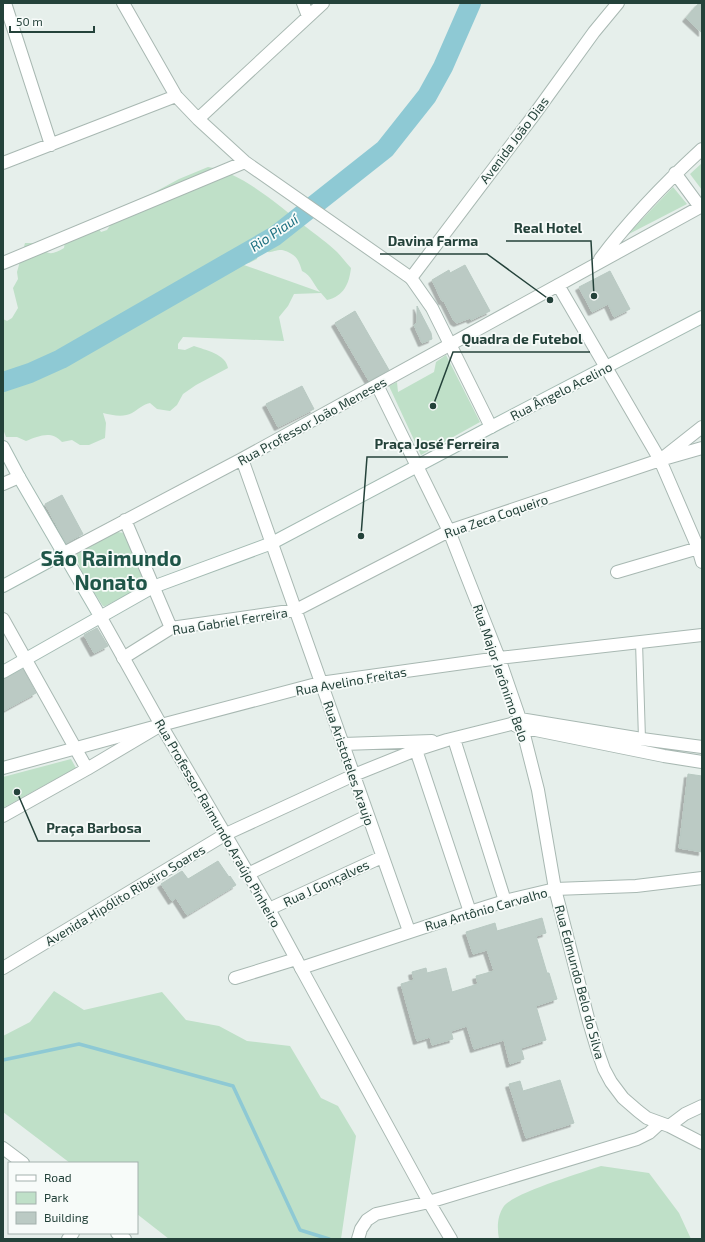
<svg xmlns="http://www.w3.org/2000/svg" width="705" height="1242" viewBox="0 0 705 1242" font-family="'Exo 2',sans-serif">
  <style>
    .green { fill: #bfe0c8; fill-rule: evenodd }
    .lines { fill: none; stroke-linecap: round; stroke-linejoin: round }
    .stream { stroke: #8ec9d4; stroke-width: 3.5 }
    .river { stroke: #8ec9d4; stroke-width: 20 }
    .building { fill: #bbcac4; stroke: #b8c9c2; filter: url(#shadow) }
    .service-casing { stroke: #a8b8b2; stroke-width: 8 }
    .minor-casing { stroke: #a8b8b2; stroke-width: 14 }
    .tertiary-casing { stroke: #a8b8b2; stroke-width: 14 }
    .secondary-casing { stroke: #a4bbb3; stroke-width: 14 }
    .service { stroke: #fff; stroke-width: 6 }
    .minor { stroke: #fff; stroke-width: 12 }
    .tertiary { stroke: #fff; stroke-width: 12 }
    .secondary { stroke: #fff; stroke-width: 12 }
    .labels { text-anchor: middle; stroke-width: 3.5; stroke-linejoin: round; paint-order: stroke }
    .street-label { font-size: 13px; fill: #24423a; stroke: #f7fbf9 }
    .water-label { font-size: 14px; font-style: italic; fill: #1c6f80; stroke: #f7fbf9 }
    .town-label { font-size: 21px; font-weight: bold; fill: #1f5548; stroke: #f7fbf9 }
    .leader { fill: none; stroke: #24423a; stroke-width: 1.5 }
    .callout-dot { fill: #24423a; stroke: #f7fbf9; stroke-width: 1.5 }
    .callout-label { font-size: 14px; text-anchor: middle; font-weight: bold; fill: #24423a; stroke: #f7fbf9; stroke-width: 3.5; stroke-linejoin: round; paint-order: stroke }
  </style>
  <defs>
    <filter id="shadow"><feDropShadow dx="-3.5" dy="3.5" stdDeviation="0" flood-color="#0004"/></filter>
  </defs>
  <rect width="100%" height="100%" fill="#e6efeb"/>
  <path class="green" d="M702 163V190L690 174Z
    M208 167C240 171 281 207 306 227 316 235 328 243 337 252 342 257 346 263 351 268 349 284 344 296 327 300L321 293 294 294 288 306 279 317 284 341 183 337 178 344V349L185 350 194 346C205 350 226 354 228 368L196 385 183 394 177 405 170 411 157 409 150 403C142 405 139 409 132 413 123 418 112 415 103 413L106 423 105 438 89 445H80L72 440 62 442C51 430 39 436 26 441L17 437H6L3 429V319L7 321 12 318 18 308 13 288 18 279 17 272 25 243H37C46 255 51 256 64 248L65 241 97 226 101 232 107 230 123 206 153 193 179 179ZM259 246C270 257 270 250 282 250 283 250 286 251 288 252 297 256 299 261 302 271 312 276 313 284 320 292L241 264 249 263 257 259Z
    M673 187 687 204 627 235Z
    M446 355 480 422 421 455 389 386 397 382 398 392 434 372 436 362Z
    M117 532 125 533 144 582 141 588 105 606H103C96 594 75 567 77 553Z
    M71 759 76 768 3 808V777Z
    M54 991 84 1010 162 992 186 1020 219 1026 247 1041 290 1046 321 1098 338 1106 356 1136 341 1239H169L137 1214V1163H70L3 1112V1036L30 1022Z
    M601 1166 649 1173 679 1213 691 1239H499C497 1228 497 1216 504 1206 516 1192 581 1173 601 1166Z"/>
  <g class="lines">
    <path class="stream" d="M3 1060 79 1044 233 1086 300 1230 329 1239"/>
    <path class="river" d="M3 382 30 373 61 359 275 236 385 149 427 96 443 67 471 3"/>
  </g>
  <path class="building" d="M699 3H702V33L686 18Z
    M465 265 490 311 471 320 470 318 457 323 454 321 444 301H442L432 280 449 270 450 273Z
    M610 271 630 309 614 317 608 304 592 312 579 287Z
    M417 306 431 333 432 339 422 343 414 325 417 323Z
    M355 311 389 370 369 381 335 323Z
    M302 386 314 409 278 427 266 404Z
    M62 495 83 534 66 543 45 504Z
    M97 628 108 646 94 653 84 635Z
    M23 669 36 693 3 711V679Z
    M688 774 702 776V852L679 848Z
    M218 861 229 877 230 876 236 885 187 915 176 898 172 901 161 884 182 871 188 879Z
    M542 918 546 933 536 936 547 973H549L557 999 536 1006 546 1040 521 1048 524 1059 510 1064 504 1040 474 1049 467 1026 451 1031 453 1039 432 1045 430 1037 417 1041 401 984 414 980 412 972 426 968 427 973 446 968 452 992 478 984 476 976 494 971 487 950 473 954 466 932 495 923 497 931Z
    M560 1080 574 1123 526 1138 509 1084 520 1081 523 1091Z"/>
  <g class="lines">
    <g class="service-casing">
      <path id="service" d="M639 642 642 739"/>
    </g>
    <g class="minor-casing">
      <path id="minor" d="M5 3 51 145
        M123 3 176 96 198 119 245 162 411 278
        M303 3 308 16
        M198 119 323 3
        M3 163 176 96
        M675 173 700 207
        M600 259C630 219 665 183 702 149
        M3 263 245 162
        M558 285 660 460 698 548 702 562
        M377 385 449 531 499 658 520 719 538 790 555 889 589 1022 598 1052 604 1069 611 1082 623 1098 638 1111 647 1118 669 1126 702 1143
        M664 457 702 427
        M242 459C298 616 352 774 409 931
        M3 484 19 477
        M125 520 171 628
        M64 553 242 459 702 206
        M617 572 702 547
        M3 619 87 769
        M123 658 171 628 296 610 449 531 660 460 702 448
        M516 726 664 756 702 762
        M454 739 505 901
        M343 744 432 741
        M416 750 470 912
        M3 816 87 769 161 725 320 683 499 658 702 635
        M248 874 367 816
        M269 909 382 857
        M3 968 226 834 354 775 416 750 447 740 511 724 520 719 642 739 702 747
        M301 968 429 1202 451 1239
        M235 978 296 959
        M669 1126 685 1114 702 1106
        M3 1148 23 1163
        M117 1233 125 1239
        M68 1239 73 1233
        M358 1239 361 1229 367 1220 376 1214 429 1202 637 1139 649 1133 660 1123"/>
    </g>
    <g class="tertiary-casing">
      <path id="tertiary" d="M491 427 432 308 411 278 534 115 594 32 618 3
        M100 616 161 725 269 909 301 968 470 912 505 901 555 889 636 886 702 878
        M3 768 161 725"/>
    </g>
    <g class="secondary-casing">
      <path id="secondary" d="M3 447 19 477 100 616
        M3 586 64 553
        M3 672 153 587 272 543 491 427 702 317"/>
    </g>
    <use href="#service" class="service"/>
    <use href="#minor" class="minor"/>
    <use href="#tertiary" class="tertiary"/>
    <use href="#secondary" class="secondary"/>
  </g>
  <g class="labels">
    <g class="street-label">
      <text transform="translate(514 140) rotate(-53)" y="5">Avenida João Dias</text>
      <text transform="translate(561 391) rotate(-27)" y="5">Rua Ângelo Acelino</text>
      <text transform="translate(312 421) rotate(-29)" y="5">Rua Professor João Meneses</text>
      <text transform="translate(496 516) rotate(-19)" y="5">Rua Zeca Coqueiro</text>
      <text transform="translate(230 621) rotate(-9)" y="5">Rua Gabriel Ferreira</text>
      <text transform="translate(501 673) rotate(71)" y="5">Rua Major Jerônimo Belo</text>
      <text transform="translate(351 681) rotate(-10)" y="5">Rua Avelino Freitas</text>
      <text transform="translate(349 763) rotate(71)" y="5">Rua Aristoteles Araujo</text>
      <text transform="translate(218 823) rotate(60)" y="5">Rua Professor Raimundo Araújo Pinheiro</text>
      <text transform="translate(326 883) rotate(-25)" y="5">Rua J Gonçalves</text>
      <text transform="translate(125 895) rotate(-31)" y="5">Avenida Hipólito Ribeiro Soares</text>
      <text transform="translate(486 909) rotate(-16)" y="5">Rua Antônio Carvalho</text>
      <text transform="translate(580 982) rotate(75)" y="5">Rua Edmundo Belo do Silva</text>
    </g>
    <g class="water-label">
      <text transform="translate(274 233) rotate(-34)" y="5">Rio Piauí</text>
    </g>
    <g class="town-label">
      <text x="111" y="566">São Raimundo<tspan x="111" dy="24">Nonato</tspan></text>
    </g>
  </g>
  <path class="leader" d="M594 296L591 241H506M550 300L487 254H380M433 406L453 352H590M361 536L367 457H508M17 792L38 841H150"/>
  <g class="callout-dot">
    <circle cx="594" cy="296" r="4"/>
    <circle cx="550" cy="300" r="4"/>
    <circle cx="433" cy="406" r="4"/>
    <circle cx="361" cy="536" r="4"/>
    <circle cx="17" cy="792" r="4"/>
  </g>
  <g class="callout-label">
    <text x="548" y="233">Real Hotel</text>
    <text x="433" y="246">Davina Farma</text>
    <text x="522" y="344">Quadra de Futebol</text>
    <text x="437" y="449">Praça José Ferreira</text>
    <text x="94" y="833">Praça Barbosa</text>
  </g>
  <rect width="705" height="1242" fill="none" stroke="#24423a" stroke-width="8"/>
  <rect x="8" y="1162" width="130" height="72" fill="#f7fbf9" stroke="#a3b1ad"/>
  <rect x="16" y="1175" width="20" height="6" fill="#ffffff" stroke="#a3b1ad"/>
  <text x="44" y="1182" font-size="12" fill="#24423a">Road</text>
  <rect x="16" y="1192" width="20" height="12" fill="#bfe0c8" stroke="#a3b1ad"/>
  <text x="44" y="1202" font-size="12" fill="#24423a">Park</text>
  <rect x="16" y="1212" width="20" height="12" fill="#bbcac4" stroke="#a3b1ad"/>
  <text x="44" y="1222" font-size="12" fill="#24423a">Building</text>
  <path d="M10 26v6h84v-6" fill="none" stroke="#24423a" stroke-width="2"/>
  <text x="16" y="26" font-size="12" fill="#24423a" stroke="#f7fbf9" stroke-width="3" paint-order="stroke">50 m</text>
</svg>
